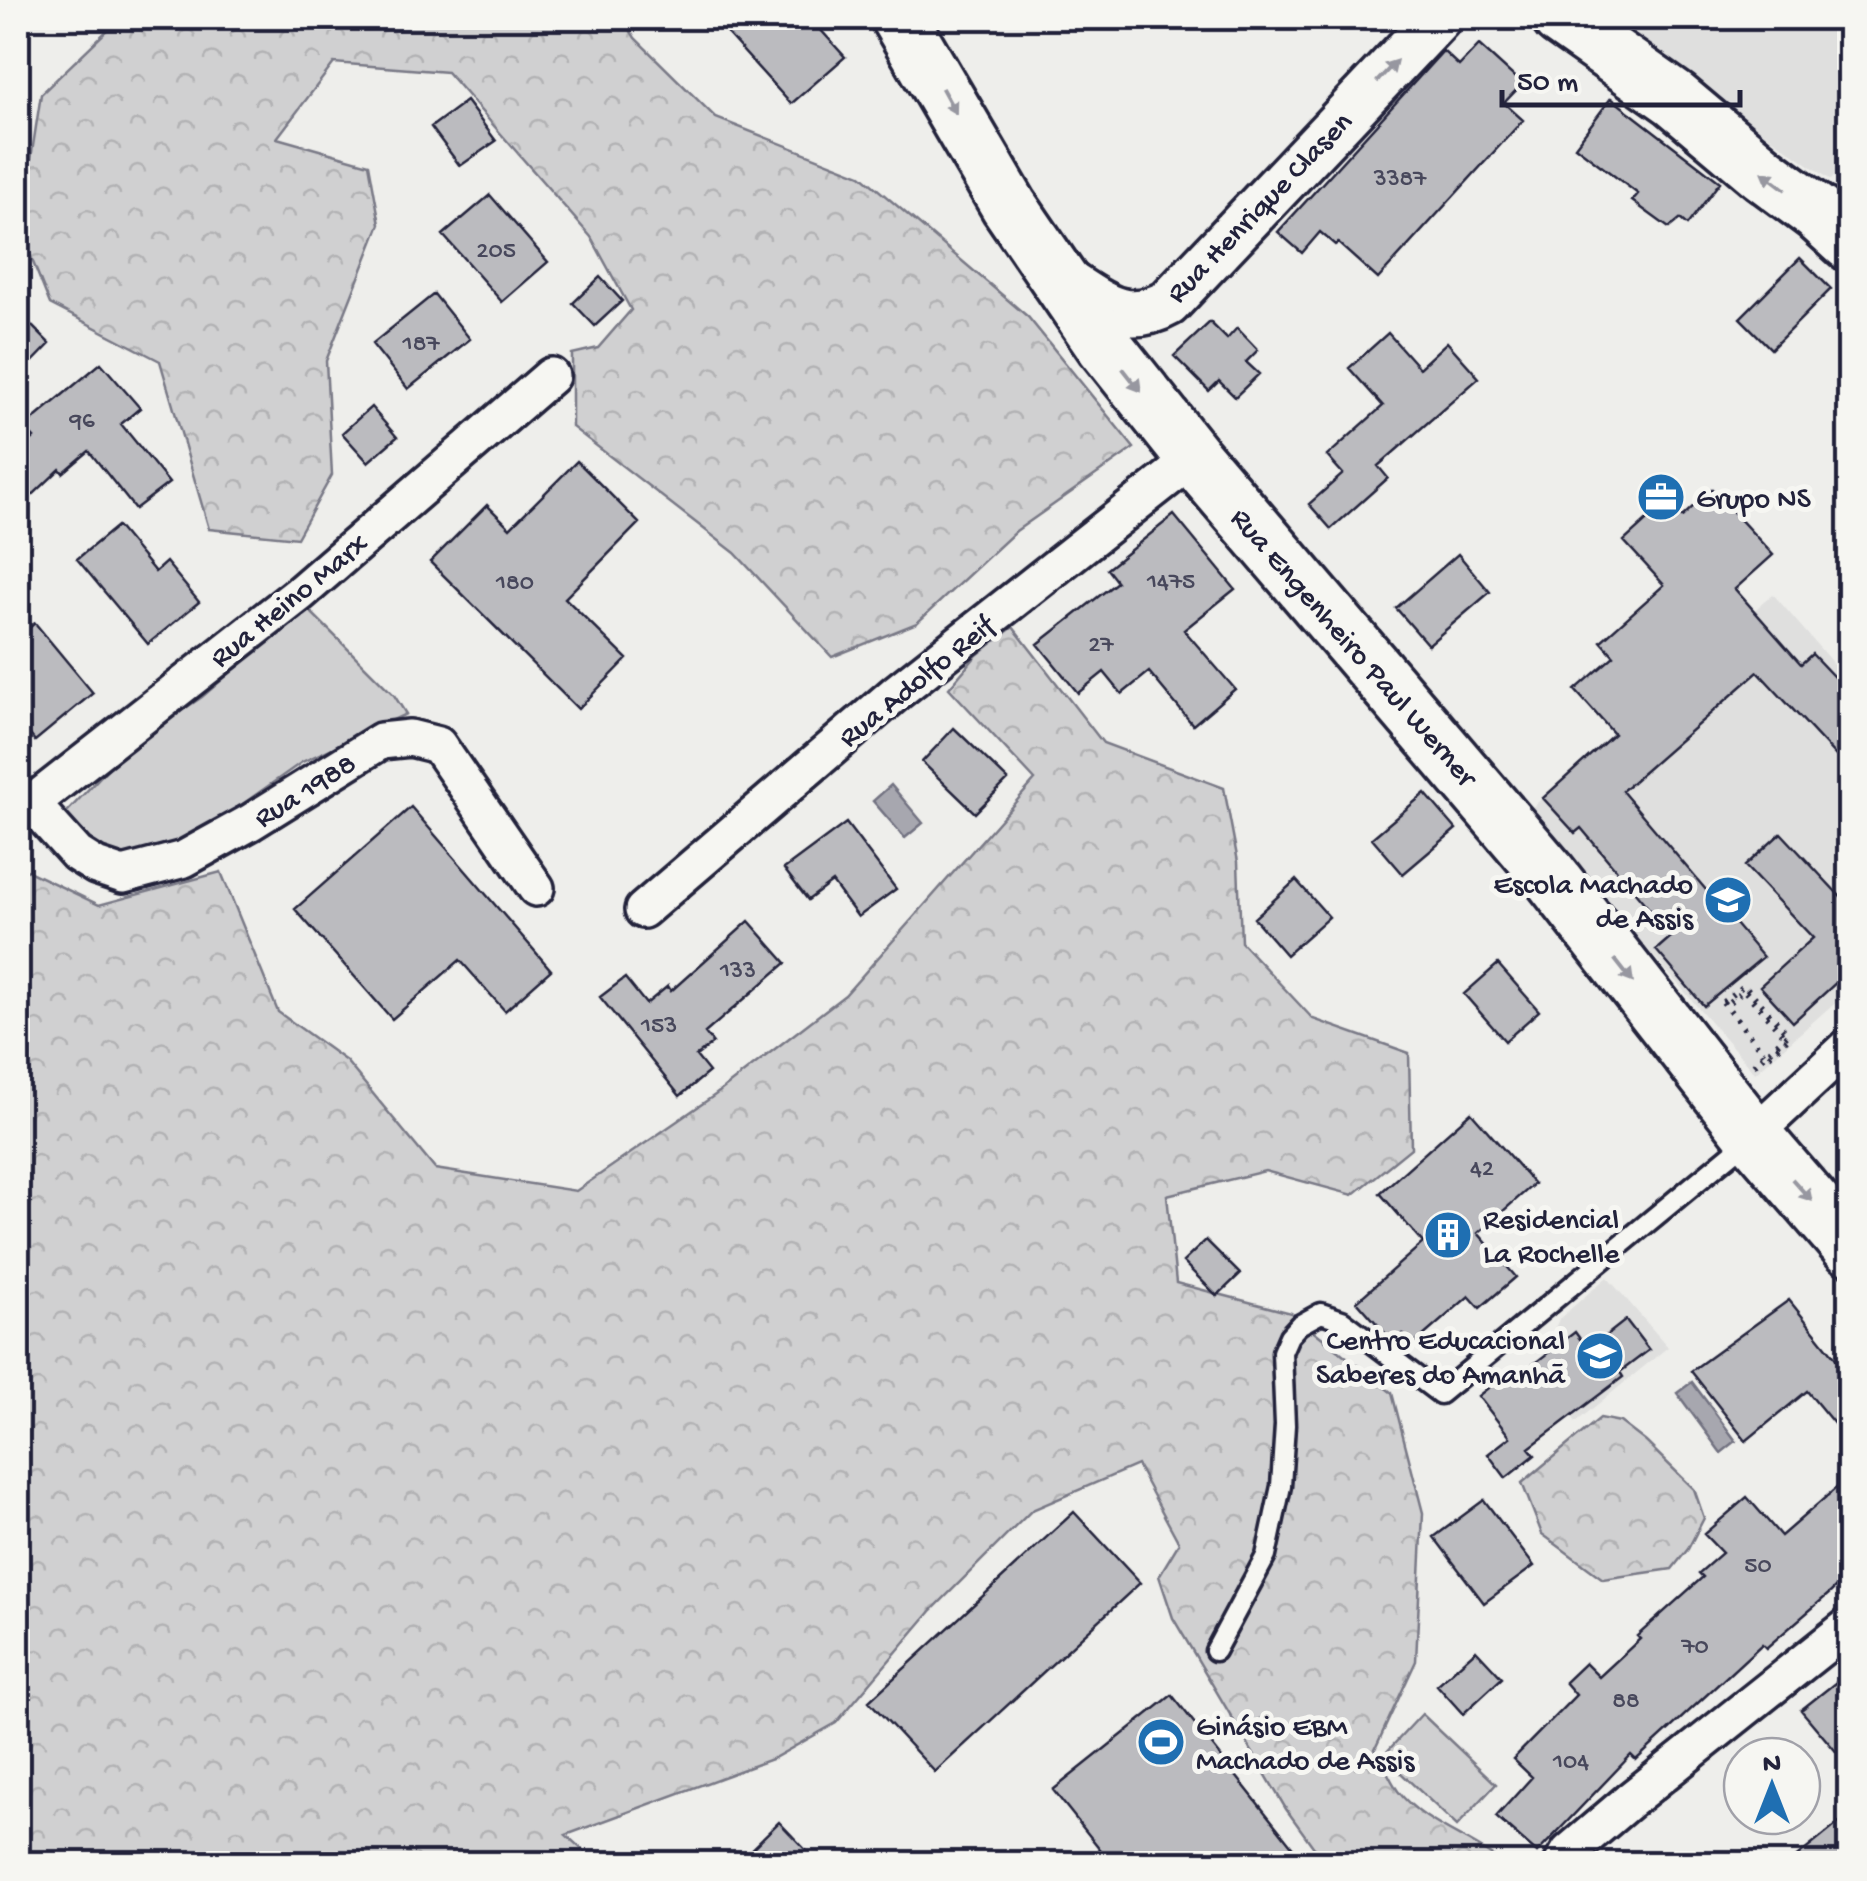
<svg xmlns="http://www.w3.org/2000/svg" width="1867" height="1881" viewBox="0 0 1867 1881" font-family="'Gochi Hand',sans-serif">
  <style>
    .built { fill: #dfdfde }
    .grass { fill: #d0d0d1; stroke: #797986; stroke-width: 2.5 }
    .forest { fill: url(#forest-crowns); stroke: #797986; stroke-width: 2.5 }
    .water { fill: #a7a7af; stroke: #727281; stroke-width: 2.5 }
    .building { fill: #bbbbbf; stroke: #22223b; stroke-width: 2.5 }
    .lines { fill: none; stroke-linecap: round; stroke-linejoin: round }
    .service-casing { stroke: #22223b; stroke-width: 25 }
    .minor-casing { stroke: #22223b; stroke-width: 42 }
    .tertiary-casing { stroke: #22223b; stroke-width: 52 }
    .primary-casing { stroke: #22223b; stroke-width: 62 }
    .path { stroke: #22223b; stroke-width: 6; stroke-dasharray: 2.5 8; stroke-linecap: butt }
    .service { stroke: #f6f6f2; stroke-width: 18 }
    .minor { stroke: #f6f6f2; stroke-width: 35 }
    .tertiary { stroke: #f6f6f2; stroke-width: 45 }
    .primary { stroke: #f6f6f2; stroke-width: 55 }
    .path-bridge { stroke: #22223b; stroke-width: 6; stroke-dasharray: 2.5 8; stroke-linecap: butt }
    .oneway { fill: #9797a0 }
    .labels { text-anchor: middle; stroke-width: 10; stroke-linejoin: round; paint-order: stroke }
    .number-label { font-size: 25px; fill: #48485c }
    .street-label { font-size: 30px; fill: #22223b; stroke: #f6f6f2 }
    .poi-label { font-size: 30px; fill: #22223b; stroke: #f6f6f2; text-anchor: start }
  </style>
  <defs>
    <pattern id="forest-crowns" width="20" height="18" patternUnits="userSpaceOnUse" patternTransform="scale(2.5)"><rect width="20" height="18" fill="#d0d0d1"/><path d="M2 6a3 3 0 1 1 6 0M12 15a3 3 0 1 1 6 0" fill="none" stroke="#b2b2b4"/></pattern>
  </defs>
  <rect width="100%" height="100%" fill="#eeeeeb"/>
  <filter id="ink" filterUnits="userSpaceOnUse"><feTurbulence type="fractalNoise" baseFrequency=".01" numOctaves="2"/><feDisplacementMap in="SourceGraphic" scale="20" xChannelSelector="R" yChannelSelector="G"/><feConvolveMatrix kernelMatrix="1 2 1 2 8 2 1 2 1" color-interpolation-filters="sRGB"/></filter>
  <g filter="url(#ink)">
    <path class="built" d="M1601 18H1849V161L1831 180Z
      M1773 594 1849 682V990L1755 1073 1528 811Z
      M1607 1277 1668 1347 1576 1422 1532 1366 1556 1347 1555 1328 1559 1319Z"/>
    <path class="grass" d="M306 607 394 695 406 714 302 762 172 854 119 864 53 827 129 746 202 697Z
      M1422 1714 1496 1784 1457 1826 1383 1756Z"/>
    <path class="forest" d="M120 18H623L635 38 716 118 861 175 1028 317 1134 448 1016 531 917 623 832 657 735 553 572 427V354L598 348 631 310 591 237 447 72 334 63 277 138 369 164 380 224 326 361 332 475 297 538 209 529 160 361 50 304 20 230 41 94Z
      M1013 627 1103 743 1224 788 1238 862 1241 942 1313 1019 1409 1053 1411 1148 1353 1195 1265 1171 1167 1195 1176 1283 1291 1313 1392 1393 1423 1513 1416 1661 1375 1749C1383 1762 1389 1778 1398 1791 1423 1824 1471 1838 1502 1863H1325L1286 1809 1173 1618 1159 1576 1179 1543 1137 1465 1032 1510 932 1610 836 1723 774 1758 566 1835 597 1863 18 1864V866L99 905 221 872 278 1012 346 1061 435 1169 576 1191 715 1095 845 995 1035 780 949 688 977 655Z
      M1600 1418 1620 1422 1646 1442 1694 1489 1704 1518 1688 1549 1672 1569 1603 1579 1542 1534 1522 1483Z"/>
    <path class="water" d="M891 785 923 823 905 838 873 801Z
      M1692 1382 1736 1441 1721 1453 1677 1393Z"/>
    <path class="building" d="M713 18H810L845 57 791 104Z
      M1479 45 1522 84 1504 103 1523 120 1378 279 1338 243 1335 245 1320 232 1302 253 1278 232 1443 51 1459 66Z
      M1611 98 1720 182 1687 225 1680 219 1669 228 1632 201 1638 194 1575 146Z
      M466 101 496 141 460 166 431 127Z
      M490 195 548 262 502 302 443 235Z
      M1800 258 1831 289 1771 349 1740 318Z
      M600 277 622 301 595 326 573 303Z
      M434 294 470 339 408 389 372 344Z
      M18 312 50 344 18 377Z
      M1210 322 1227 339 1237 328 1258 350 1246 362 1259 374 1235 397 1219 381 1209 391 1174 356Z
      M1388 333 1419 368 1447 342 1479 378 1378 466 1388 478 1331 529 1309 504 1343 474 1327 456 1383 406 1349 368Z
      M101 363 140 408 121 424 169 483 135 509 89 451 63 473 60 469 18 509V453L34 438 24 427Z
      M371 407 397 437 368 462 342 433Z
      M577 461 639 523 565 598 627 659 578 709 430 562 487 505 510 528Z
      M1712 489 1773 555 1735 589 1801 664 1812 654 1850 694V771L1758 672 1622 791 1763 957 1704 1006 1656 950 1672 936 1581 828 1575 833 1543 798 1614 734 1575 690 1614 656 1601 641 1664 585 1624 541 1668 501 1682 517Z
      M1174 515 1235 589 1184 630 1235 689 1193 725 1149 672 1122 694 1104 672 1078 693 1038 644 1117 582 1107 569Z
      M117 526 155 572 166 562 199 602 148 644 77 559Z
      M1458 554 1490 592 1428 645 1396 608Z
      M35 623 93 693 35 741 18 720V637Z
      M954 728 1008 780 975 813 922 762Z
      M1425 793 1456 829 1403 874 1372 838Z
      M411 807 551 970 505 1011 460 960 392 1019 295 909Z
      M846 823 896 889 858 917 832 882 808 900 784 869Z
      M1781 833 1850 907V970L1793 1022 1760 986 1813 938 1745 866Z
      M1296 880 1329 917 1286 955 1254 918Z
      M749 921 786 963 705 1033 713 1043 696 1056 709 1072 680 1096 600 997 625 978 646 1004 668 986 671 991Z
      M1498 964 1539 1011 1505 1041 1464 994Z
      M1471 1112 1534 1184 1478 1233 1516 1277 1480 1308 1469 1296 1413 1345 1403 1334 1393 1342 1357 1301 1423 1243 1380 1193Z
      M1206 1240 1240 1274 1217 1296 1183 1262Z
      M1789 1300 1850 1376V1443L1807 1391 1746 1441 1691 1371Z
      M1626 1320 1649 1350 1620 1372 1623 1377 1529 1448 1535 1455 1506 1478 1488 1454 1510 1437 1478 1396 1507 1373 1513 1380 1575 1332 1588 1350Z
      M1850 1476V1573L1831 1592 1766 1648 1762 1644 1636 1760 1631 1755 1537 1853 1496 1817 1532 1777 1513 1759 1576 1695 1565 1682 1585 1663 1599 1677 1640 1639 1637 1636 1703 1577 1699 1573 1722 1553 1704 1534 1747 1497 1781 1536Z
      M1484 1500 1534 1566 1484 1603 1434 1537Z
      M1074 1512 1140 1583 935 1772 869 1701Z
      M1476 1650 1502 1678 1463 1714 1437 1685Z
      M1850 1671V1768L1801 1710Z
      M1172 1695 1306 1864H1112L1053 1790Z
      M1850 1814V1864H1788Z
      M779 1822 819 1864H736Z"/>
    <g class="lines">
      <g class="service-casing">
        <path id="service" d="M1215 1651 1266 1556 1281 1486 1285 1425 1282 1352 1289 1336 1299 1325 1321 1313 1342 1320 1440 1394 1748 1140"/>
      </g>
      <g class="minor-casing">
        <path id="minor" d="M31 803 77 854 96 866 123 875 184 859 251 822 381 741 410 738 438 745 536 888
          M18 814 299 594 551 376
          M643 910 897 692 1194 458
          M1753 1135 1850 1045
          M1562 1864 1569 1852 1629 1801 1850 1625"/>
      </g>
      <g class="tertiary-casing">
        <path id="tertiary" d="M1063 280C1099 303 1125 327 1168 303L1438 18"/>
      </g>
      <g class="primary-casing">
        <path id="primary" d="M899 18 1009 206 1104 345 1194 458 1548 873 1753 1135 1850 1247
          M1560 18 1675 99 1763 173 1817 213 1850 243"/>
      </g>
      <path class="path" d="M1723 1002 1744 985 1788 1034 1750 1068"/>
      <use href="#service" class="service"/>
      <use href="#minor" class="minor"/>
      <use href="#tertiary" class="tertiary"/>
      <use href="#primary" class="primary"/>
      <path class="path-bridge" d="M1723 1002 1767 1057 1787 1039 1744 990 1729 1002"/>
    </g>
    <defs><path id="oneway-solid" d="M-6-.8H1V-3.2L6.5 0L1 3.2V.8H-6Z" transform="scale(2.5)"/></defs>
    <g class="oneway">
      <use href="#oneway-solid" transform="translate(1387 71) rotate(-47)"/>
      <use href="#oneway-solid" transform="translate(949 101) rotate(61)"/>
      <use href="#oneway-solid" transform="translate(1774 181) rotate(-143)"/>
      <use href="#oneway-solid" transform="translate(1132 380) rotate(52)"/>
      <use href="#oneway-solid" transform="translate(1624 971) rotate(52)"/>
      <use href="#oneway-solid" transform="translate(1802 1190) rotate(48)"/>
    </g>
  </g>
  <defs>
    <g id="office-disc" transform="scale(2.5)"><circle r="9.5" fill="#1f6fb2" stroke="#f6f6f2"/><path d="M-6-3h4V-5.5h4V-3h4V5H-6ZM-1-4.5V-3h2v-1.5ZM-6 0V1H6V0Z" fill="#fff"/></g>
    <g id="school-disc" transform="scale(2.5)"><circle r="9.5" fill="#1f6fb2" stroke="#f6f6f2"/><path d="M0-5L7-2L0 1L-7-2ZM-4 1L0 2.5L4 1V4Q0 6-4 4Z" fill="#fff"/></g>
    <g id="building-disc" transform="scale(2.5)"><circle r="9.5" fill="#1f6fb2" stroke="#f6f6f2"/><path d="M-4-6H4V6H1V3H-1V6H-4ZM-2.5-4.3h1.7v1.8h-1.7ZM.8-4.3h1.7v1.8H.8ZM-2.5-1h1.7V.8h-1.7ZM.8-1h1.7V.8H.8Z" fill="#fff"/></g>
    <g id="stadium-disc" transform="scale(2.5)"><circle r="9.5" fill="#1f6fb2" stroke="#f6f6f2"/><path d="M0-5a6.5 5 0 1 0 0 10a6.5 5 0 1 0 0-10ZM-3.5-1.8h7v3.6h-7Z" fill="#fff"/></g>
  </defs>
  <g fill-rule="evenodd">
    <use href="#office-disc" x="1661" y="497"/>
    <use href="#school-disc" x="1728" y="900"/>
    <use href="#building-disc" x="1448" y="1235"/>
    <use href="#school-disc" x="1600" y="1356"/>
    <use href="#stadium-disc" x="1161" y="1742"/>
  </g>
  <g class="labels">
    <g class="number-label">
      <text x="1400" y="185">3387</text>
      <text x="496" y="257">205</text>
      <text x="421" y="350">187</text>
      <text x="82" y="427">96</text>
      <text x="1171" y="588">1475</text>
      <text x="515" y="589">180</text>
      <text x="1101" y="651">27</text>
      <text x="738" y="977">133</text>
      <text x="659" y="1032">153</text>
      <text x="1482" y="1175">42</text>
      <text x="1758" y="1572">50</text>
      <text x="1695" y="1653">70</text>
      <text x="1626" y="1707">88</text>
      <text x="1571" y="1768">104</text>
    </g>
    <g class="street-label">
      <text transform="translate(1258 206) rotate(-46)" y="10">Rua Henrique Clasen</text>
      <text transform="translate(288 599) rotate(-39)" y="10">Rua Heino Marx</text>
      <text transform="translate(1355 646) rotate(49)" y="10">Rua Engenheiro Paul Werner</text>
      <text transform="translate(915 680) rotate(-39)" y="10">Rua Adolfo Reif</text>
      <text transform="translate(304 789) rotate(-32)" y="10">Rua 1988</text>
    </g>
    <g class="poi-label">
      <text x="1696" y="507">Grupo NS</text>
      <text x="1693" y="893" text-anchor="end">Escola Machado<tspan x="1693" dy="34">de Assis</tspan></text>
      <text x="1483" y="1228">Residencial<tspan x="1483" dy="34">La Rochelle</tspan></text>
      <text x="1565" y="1349" text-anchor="end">Centro Educacional<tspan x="1565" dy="34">Saberes do Amanhã</tspan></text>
      <text x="1196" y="1735">Ginásio EBM<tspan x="1196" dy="34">Machado de Assis</tspan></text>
    </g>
  </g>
  <rect width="1867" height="1881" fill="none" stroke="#f6f6f2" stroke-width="60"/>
  <rect x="30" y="30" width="1807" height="1821" fill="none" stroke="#22223b" stroke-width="4" filter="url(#ink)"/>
  <g transform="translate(1772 1786)"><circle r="48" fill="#f6f6f2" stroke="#a1a1a9" stroke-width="2.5"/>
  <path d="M0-8L18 38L0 25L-18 38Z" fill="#1f6fb2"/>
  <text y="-15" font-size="28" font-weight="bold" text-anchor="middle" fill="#22223b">N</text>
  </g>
  <path d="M1502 90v15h238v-15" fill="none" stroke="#22223b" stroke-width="5"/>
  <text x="1517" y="90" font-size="30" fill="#22223b" stroke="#f6f6f2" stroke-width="8" paint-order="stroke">50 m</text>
</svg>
